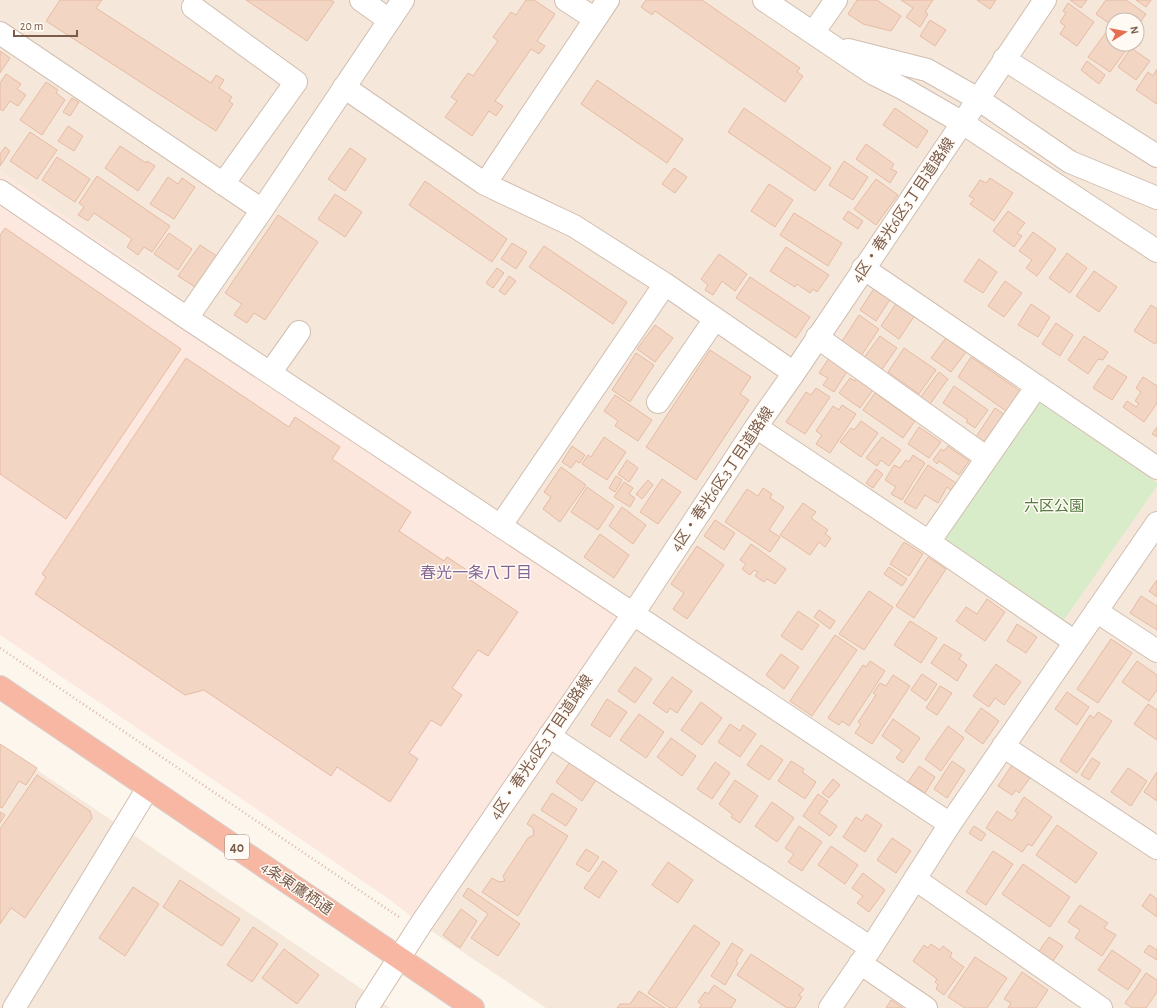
<svg xmlns="http://www.w3.org/2000/svg" width="1157" height="1008" viewBox="0 0 1157 1008" font-family="'Alegreya Sans','Noto Sans JP',sans-serif">
  <style>
    .residential { fill: #f5e8da; fill-rule: evenodd }
    .commercial { fill: #fde8e0 }
    .green { fill: #d8ecc9 }
    .building { fill: #f3d5c3; stroke: #e6bba3 }
    .lines { fill: none; stroke-linecap: round; stroke-linejoin: round }
    .minor-casing { stroke: #d1beb0; stroke-width: 24 }
    .highway-casing { stroke: #dad1cd; stroke-width: 24 }
    .path { stroke: #d9b8a5; stroke-width: 2.5; stroke-dasharray: 1 3; stroke-linecap: butt }
    .minor { stroke: #fff; stroke-width: 22 }
    .highway { stroke: #f7b7a3; stroke-width: 22 }
    .labels { text-anchor: middle; stroke-width: 3; stroke-linejoin: round; paint-order: stroke }
    .shield { fill: #fffaf3; stroke: #a28b7f; stroke-width: 1 }
    .shield-label { font-size: 14px; font-weight: bold; fill: #7a5c4d }
    .street-label { font-size: 15px; fill: #7a5c4d; stroke: #fffaf3 }
    .park-label { font-size: 15px; fill: #537a41; stroke: #fffaf3 }
    .neighbourhood-label { font-size: 16px; fill: #846695; stroke: #fffaf3 }
  </style>
  <rect width="100%" height="100%" fill="#fdf6ec"/>
  <path class="residential" d="M0 0H1157V1008H546L421 924 633 614 0 171ZM1113 20H1137V44H1113Z
    M0 745 390 1008H0Z"/>
  <path class="commercial" d="M0 171 633 614 421 924 389 899 0 635Z"/>
  <path class="green" d="M1038 401 1157 483V486L1064 620 943 539Z"/>
  <path class="building" d="M60 0H102L96 8 211 83 216 75 224 80 219 88 232 97 229 101 233 104 216 131 46 21Z
    M246 0H331L334 2 307 41Z
    M526 0H534L555 14 537 41 545 46 539 54 531 49 495 101 503 106 496 116 489 111 472 136 445 117 457 101 451 97 468 73 473 76 498 41 493 37 511 12 516 15Z
    M646 0H702L800 68 797 72 803 76 785 102 655 11 652 15 641 7Z
    M857 0H877L901 16 891 31 863 24 848 14Z
    M901 0H933L925 12 928 14 920 27 906 17 913 8Z
    M977 0H996L990 9Z
    M1070 0H1087L1081 8Z
    M1106 0H1126L1146 14 1137 27V20H1113V26L1096 14Z
    M1136 0H1151L1146 7Z
    M1068 3 1094 22 1077 46 1060 34 1065 26 1060 22 1066 13 1063 11Z
    M930 20 946 30 935 46 920 36Z
    M1107 31 1113 35V44H1126L1129 46 1110 72 1088 57Z
    M1131 48 1150 61 1136 80 1118 67Z
    M0 51 10 58 0 73Z
    M1087 61 1105 75 1099 84 1081 70Z
    M1157 69V104L1136 90 1148 72 1153 76Z
    M6 74 21 84 17 89 26 95 18 106 10 101 3 111 0 109V83Z
    M597 80 683 139 667 163 581 104Z
    M46 82 58 90 56 93 65 100 42 135 20 120Z
    M72 98 79 102 70 116 63 112Z
    M744 108 831 168 815 191 728 132Z
    M895 108 928 131 917 148 883 125Z
    M68 126 83 136 74 151 58 141Z
    M30 132 57 150 37 179 10 161Z
    M866 144 894 164 891 169 897 172 890 183 856 159Z
    M120 146 146 163 147 161 155 166 138 191 105 168Z
    M5 147 10 151 0 166V154Z
    M350 148 366 159 345 191 328 179Z
    M57 157 90 179 75 202 42 180Z
    M844 161 868 177 853 200 829 185Z
    M674 168 687 177 675 193 662 184Z
    M97 176 170 226 152 252 144 247 138 255 127 247 132 239 94 213 88 221 78 215 84 207 79 203Z
    M168 177 178 184 182 178 195 187 174 219 150 204Z
    M990 178 1013 193 994 221 970 204 974 199 969 196 980 180 986 183Z
    M876 179 898 195 876 225 854 209Z
    M425 181 507 239 492 262 409 205Z
    M769 184 793 200 775 227 751 211Z
    M335 194 362 212 345 237 318 219Z
    M848 211 863 221 858 229 843 219Z
    M1008 211 1025 223 1017 233 1022 236 1014 247 993 231Z
    M794 213 842 243 828 266 780 235Z
    M278 215 318 242 265 320 254 313 247 323 234 315 242 304 225 293Z
    M5 228 181 349 66 519 0 474V235Z
    M1033 232 1056 249 1037 276 1026 268 1032 260 1019 251Z
    M169 233 192 249 178 270 154 254Z
    M512 243 527 252 516 269 501 259Z
    M200 245 217 256 195 287 178 276Z
    M544 246 627 302 613 324 529 267Z
    M786 247 829 275 817 292 813 289 810 293 797 284 795 287 770 271Z
    M1067 253 1087 268 1070 293 1049 278Z
    M719 254 747 274 735 291 722 281 713 295 705 290 708 285 701 279Z
    M979 259 997 272 983 293 964 281Z
    M497 268 504 273 493 288 486 283Z
    M1094 271 1117 287 1099 312 1076 296Z
    M509 276 516 281 505 295 499 291Z
    M750 277 810 317 796 338 736 298Z
    M1005 281 1022 293 1004 317 988 306Z
    M875 287 891 298 876 321 860 310Z
    M897 302 915 315 899 339 881 326Z
    M1031 304 1050 317 1038 337 1018 325Z
    M1151 305 1157 309V341L1155 344 1134 331Z
    M859 315 879 329 861 356 841 343Z
    M1056 323 1073 335 1060 356 1042 344Z
    M655 325 673 338 655 362 637 349Z
    M880 336 897 348 880 372 863 359Z
    M1084 336 1108 352 1103 360 1098 359 1088 374 1068 360Z
    M946 338 966 352 951 372 931 358Z
    M904 348 936 370 919 394 888 372Z
    M710 350 751 377 740 394 749 400 696 480 646 447Z
    M636 353 654 365 630 402 612 390Z
    M831 355 850 367 834 392 823 385 828 378 819 373Z
    M971 357 1020 391 1006 411 958 377Z
    M186 358 289 427 295 417 340 447 332 459 411 512 399 531 444 561 447 557 470 572 466 577 518 612 488 656 478 650 452 688 462 695 441 726 431 720 409 753 418 759 390 802 337 767 331 776 204 690 185 695 35 594 46 577 42 574Z
    M1108 365 1127 377 1112 400 1093 388Z
    M939 372 948 379 930 404 920 398Z
    M1143 377 1157 386V403L1144 422 1123 407 1127 401 1136 407 1139 404 1135 401 1141 392 1136 388Z
    M850 378 855 381 857 378 875 387 860 408 839 393Z
    M954 386 988 410 975 428 966 422 968 420 943 403Z
    M816 388 830 397 805 434 786 422 806 392 811 395Z
    M875 393 915 421 903 438 863 410Z
    M615 395 652 420 638 441 615 426 618 421 604 411Z
    M842 405 856 414 830 453 816 444 822 435 816 431 833 406 839 410Z
    M995 408 1005 415 985 443 976 437Z
    M861 421 878 433 861 457 840 442 851 428 854 430Z
    M919 427 941 442 929 458 908 444Z
    M1157 427V437L1152 434Z
    M604 437 626 452 607 480 582 464 588 455 591 457Z
    M882 437 901 450 889 466 881 460 877 466 866 458Z
    M572 446 585 455 580 463 576 461 571 468 562 462Z
    M948 446 969 461 959 475 939 461 937 464 933 460 941 449 944 451Z
    M913 455 925 463 902 500 891 494 896 487 885 480 894 465 900 468 906 460 909 462Z
    M627 460 638 468 629 482 618 474Z
    M928 465 956 483 951 490 947 487 938 503 925 495 916 509 904 502Z
    M561 467 586 485 560 522 543 509 551 497 544 492Z
    M876 469 883 474 873 488 866 483Z
    M616 476 622 480 615 492 609 488Z
    M662 479 681 492 658 524 640 512Z
    M648 480 653 485 642 499 636 494Z
    M624 482 633 488 629 494 635 498 630 507 614 497Z
    M587 487 614 506 598 530 571 512Z
    M763 488 772 494 770 498 784 507 769 530 780 537 770 552 725 522 747 489 758 496Z
    M803 503 816 512 811 518 828 530 825 534 831 538 825 547 819 542 810 555 780 535Z
    M622 507 646 525 633 544 609 526Z
    M715 520 735 533 724 550 704 536Z
    M600 534 629 555 614 578 584 557Z
    M904 542 923 554 909 576 890 564Z
    M751 544 786 569 775 584 767 579 764 582 755 576 758 572 754 570 750 575 742 569 746 564 740 560Z
    M697 546 724 565 687 619 673 609 684 593 671 584Z
    M928 557 946 569 914 618 896 606Z
    M889 567 907 579 902 586 884 574Z
    M1157 580V597L1149 591Z
    M869 591 893 607 864 650 839 634Z
    M1141 596 1157 606V630L1130 613Z
    M987 599 1005 612 985 641 956 621 966 607 977 614Z
    M819 610 835 621 830 629 814 617Z
    M798 611 819 625 802 650 781 636Z
    M910 621 937 638 921 663 894 645Z
    M1017 624 1037 637 1026 653 1007 641Z
    M835 635 857 650 812 716 790 701Z
    M1111 639 1132 653 1098 703 1077 689Z
    M944 644 962 655 959 659 967 665 957 681 931 663Z
    M781 654 799 667 784 689 766 675Z
    M870 661 885 671 849 726 842 721 839 725 828 718 863 665 866 667Z
    M1137 661 1157 675V690L1149 701 1122 682Z
    M996 664 1021 682 1004 705 995 698 989 707 973 696Z
    M635 667 652 679 635 703 618 691Z
    M922 674 937 684 926 701 911 690Z
    M893 675 910 686 872 744 855 733 861 724 858 722 876 695 873 693 880 683 886 686Z
    M672 677 692 691 677 713 670 708 667 713 653 703Z
    M940 686 952 693 937 715 926 708Z
    M1067 692 1089 707 1077 725 1055 709Z
    M607 699 627 712 610 737 591 725Z
    M701 702 722 718 702 745 681 730Z
    M1148 704 1157 710V740L1134 724Z
    M981 708 999 721 983 744 965 731Z
    M1098 712 1112 721 1077 773 1060 761 1090 715 1094 718Z
    M639 714 664 732 646 758 620 740Z
    M893 719 920 738 903 763 896 758 902 750 882 736Z
    M730 724 740 731 743 725 756 734 740 757 718 742Z
    M948 726 964 738 941 771 925 759Z
    M671 738 696 756 682 776 657 757Z
    M0 744 37 768 26 785 19 781 2 808 0 807Z
    M761 745 783 760 769 780 747 765Z
    M1092 758 1100 763 1089 780 1081 775Z
    M791 761 804 769 802 772 816 782 805 799 778 781Z
    M952 761 965 770 947 798 934 789Z
    M570 762 596 780 582 801 556 782Z
    M715 762 730 773 712 799 697 789Z
    M1012 765 1030 778 1019 793 1016 790 1012 795 998 786Z
    M919 766 935 777 925 793 908 782Z
    M1128 768 1147 781 1131 806 1111 792Z
    M1157 772V801L1144 792Z
    M37 775 90 811 92 818 25 918 11 908 0 924V829Z
    M833 779 840 785 829 798 822 793Z
    M735 780 758 796 740 823 731 817 733 815 719 804Z
    M552 793 577 809 566 826 541 810Z
    M818 794 828 801 819 813 837 826 830 836 803 816Z
    M1024 797 1052 817 1032 846 1028 844 1022 852 986 828 997 811 1012 821 1018 813 1015 811Z
    M772 802 794 818 777 842 755 826Z
    M0 812 5 815 0 823Z
    M533 814 568 836 518 916 482 892 492 878 499 882 505 881 503 876 528 838 534 835 533 828 527 824Z
    M866 814 882 825 865 852 843 837 856 817 862 821Z
    M1057 825 1097 853 1076 883 1036 855Z
    M799 826 822 842 802 871 788 862 794 854 785 848Z
    M974 826 986 834 981 841 969 833Z
    M892 838 911 851 896 873 877 860Z
    M831 846 858 865 845 884 818 865Z
    M586 849 599 857 589 872 576 864Z
    M993 851 1013 864 986 905 966 892Z
    M603 861 617 871 599 898 584 888Z
    M668 862 693 880 678 903 652 885Z
    M1023 864 1070 897 1050 927 1002 894Z
    M863 873 885 890 869 912 857 903 863 896 852 888Z
    M180 880 240 919 222 946 163 907Z
    M133 887 159 904 125 956 99 938Z
    M468 888 520 924 498 956 471 938 488 914 463 896Z
    M1150 894 1157 899V917L1142 906Z
    M1080 905 1108 923 1104 928 1116 935 1102 956 1075 938 1080 930 1068 922Z
    M461 909 477 921 460 948 443 935Z
    M694 925 720 943 676 1008H670L648 993Z
    M253 927 278 944 252 982 227 965Z
    M1049 937 1063 946 1053 961 1039 951Z
    M732 943 743 950 736 961 738 963 725 985 711 976Z
    M931 944 940 950 943 946 952 953 950 957 964 967 944 995 936 989 938 985 935 982 937 979 913 961 924 945 928 948Z
    M1149 945 1157 950V960L1144 952Z
    M284 949 319 975 297 1004 262 978Z
    M1112 950 1141 970 1128 990 1098 970Z
    M751 954 804 989 799 995 802 997 795 1008H787L737 975Z
    M975 957 1007 978 987 1008H965L948 997Z
    M1022 972 1048 990 1036 1008H1008L1011 1003 1004 999Z
    M1146 973 1157 980V992L1146 1008H1132L1125 1003Z
    M714 985 736 1000 731 1008H699L702 1005 698 1002 705 992 708 994Z
    M639 991 665 1008H617L620 1004H630Z
    M891 1000 903 1008H886Z"/>
  <g class="lines">
    <g class="minor-casing">
      <path id="minor" d="M361 0 389 20
        M566 0 595 19
        M764 0 874 74 904 89 961 122 1157 251
        M193 7 296 82 223 184
        M0 33 262 210
        M813 33 836 0
        M848 50 927 70 978 99 1070 162 1157 198
        M1004 59 1157 156
        M344 87 485 184 574 226 665 284 794 373
        M485 184 608 0
        M0 191 187 318 950 824
        M863 268 1157 468
        M187 318 262 210 403 0
        M817 337 987 458
        M270 373 299 332
        M658 402 715 319
        M756 427 929 542 1075 642
        M501 525 665 284
        M929 542 1037 386
        M1096 611 1157 651
        M549 736 871 948
        M1003 746 1157 848
        M915 879 1101 1008
        M860 963 926 1008
        M14 1008 148 788
        M367 1008 421 924 633 614 756 427 794 373 1045 0
        M830 1008 871 948 950 824 1157 523"/>
    </g>
    <g class="highway-casing">
      <path id="highway" d="M0 687 473 1008"/>
    </g>
    <path class="path" d="M0 648 399 917"/>
    <use href="#minor" class="minor"/>
    <use href="#highway" class="highway"/>
  </g>
  <g class="labels">
    <rect class="shield" x="225" y="835" width="24" height="24" rx="3"/>
    <g class="shield-label">
      <text x="237" y="852">40</text>
    </g>
    <g class="street-label">
      <text transform="translate(903 210) rotate(-56)" y="5">4区・春光6区3丁目道路線</text>
      <text transform="translate(722 479) rotate(-56)" y="5">4区・春光6区3丁目道路線</text>
      <text transform="translate(541 747) rotate(-56)" y="5">4区・春光6区3丁目道路線</text>
      <text transform="translate(297 888) rotate(34)" y="5">4条東鷹栖通</text>
    </g>
    <g class="park-label">
      <text x="1054" y="511">六区公園</text>
    </g>
    <g class="neighbourhood-label">
      <text x="476" y="578">春光一条八丁目</text>
    </g>
  </g>
  <g transform="translate(1125 32) rotate(79)"><circle r="19" fill="#fffaf3" stroke="#cabbb1"/>
  <path d="M0-3L7 15L0 10L-7 15Z" fill="#e76f51"/>
  <text y="-6" font-size="11" font-weight="bold" text-anchor="middle" fill="#7a5c4d">N</text>
  </g>
  <path d="M14 30v6h63v-6" fill="none" stroke="#7a5c4d" stroke-width="2"/>
  <text x="20" y="30" font-size="12" fill="#7a5c4d" stroke="#fffaf3" stroke-width="3" paint-order="stroke">20 m</text>
</svg>
